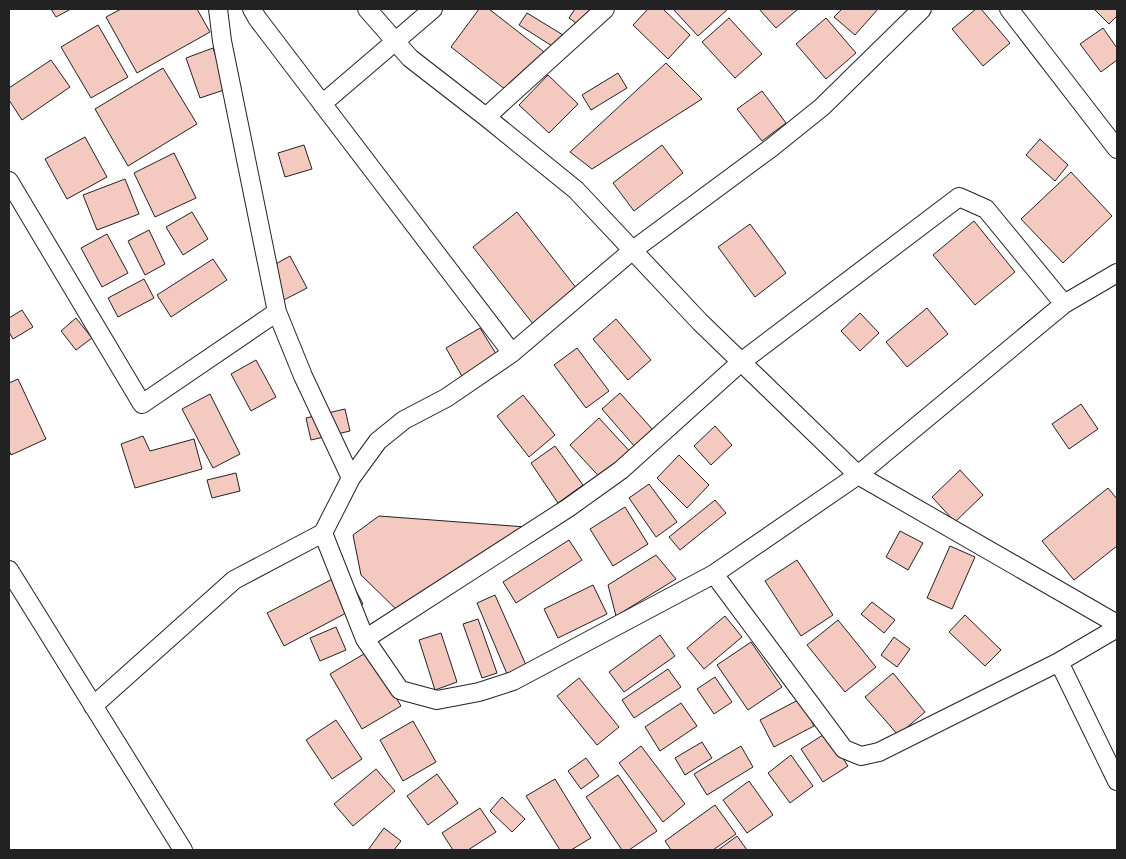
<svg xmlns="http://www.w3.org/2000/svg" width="1126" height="859" viewBox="0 0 1126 859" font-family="'Source Sans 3',sans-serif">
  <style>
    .building { fill: #f3c9c0; stroke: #222 }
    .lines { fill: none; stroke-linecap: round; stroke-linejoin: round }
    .minor-casing { stroke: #222; stroke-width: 20 }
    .minor { stroke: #fff; stroke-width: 18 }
  </style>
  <rect width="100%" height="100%" fill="#fff"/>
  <path class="building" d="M51 9H71L56 17Z
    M121 9H197L210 32 137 73 106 17Z
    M479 9H489L548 55 515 97 451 47Z
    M575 9H596L604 15 591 34 569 18Z
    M648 9H663L690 35 668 59 633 25Z
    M673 9H728L698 36Z
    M759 9H798L776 28Z
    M842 9H878L855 35 834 17Z
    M976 9H981L1010 43 983 66 952 29Z
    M1094 9H1117V16L1109 24Z
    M527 13 568 38 560 51 519 25Z
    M729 18 762 54 735 78 702 42Z
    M826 18 856 53 826 79 796 44Z
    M98 25 128 77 91 98 61 47Z
    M1103 28 1117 48V60L1101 72 1080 44Z
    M213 48 227 89 200 98 186 58Z
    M51 60 70 87 22 120 9 100V88Z
    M666 63 702 99 592 169 570 152Z
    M163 68 197 124 128 166 95 109Z
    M618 73 627 88 591 110 582 95Z
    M548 75 578 104 549 133 519 105Z
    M762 91 786 123 762 141 737 109Z
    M85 137 107 177 67 199 45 159Z
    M1040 139 1068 165 1055 181 1026 155Z
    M304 145 312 169 285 177 278 153Z
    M662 145 683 173 634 211 613 183Z
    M174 153 196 198 155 217 134 173Z
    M1071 172 1112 216 1063 263 1021 219Z
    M125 179 139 214 97 230 83 195Z
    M192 212 208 239 183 255 166 227Z
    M517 212 577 289 533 324 473 247Z
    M974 221 1015 272 975 305 933 255Z
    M750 224 786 273 755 297 718 247Z
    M149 230 165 264 145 275 128 241Z
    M107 234 128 273 102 287 81 248Z
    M290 256 307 288 280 302 263 271Z
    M213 259 227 280 171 317 157 295Z
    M144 279 154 298 118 317 108 298Z
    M927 308 948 334 907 367 886 342Z
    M22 310 33 327 13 339 9 332V318Z
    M860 313 879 333 860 351 841 331Z
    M76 318 92 338 76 350 61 331Z
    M616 319 651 360 628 380 593 339Z
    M480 328 498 357 463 378 446 348Z
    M577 348 609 391 586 408 554 365Z
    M256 360 276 397 251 411 231 374Z
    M18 379 46 439 11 455 9 450V383Z
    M620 393 653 430 635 447 602 409Z
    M210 394 240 454 213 468 182 409Z
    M523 395 555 435 529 457 497 416Z
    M1081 404 1098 429 1069 449 1052 424Z
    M345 409 350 431 311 440 306 418Z
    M599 418 634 456 605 483 570 445Z
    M715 426 732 445 711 465 694 446Z
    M143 436 150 451 194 439 202 469 135 488 121 444Z
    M555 446 583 485 558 503 531 463Z
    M679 455 709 485 687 508 657 478Z
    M960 470 983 495 955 522 932 497Z
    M236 473 240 491 212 498 207 480Z
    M649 484 677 522 656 537 629 498Z
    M1108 488 1117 499V546L1074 580 1042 541Z
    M715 500 726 513 680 550 669 537Z
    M625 507 648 544 613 566 590 529Z
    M379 516 526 527 400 613 361 575 353 535Z
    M900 531 923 543 908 570 886 557Z
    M569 540 582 560 516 603 503 582Z
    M950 546 975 557 952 609 927 598Z
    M656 555 676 579 616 616 608 585Z
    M797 560 833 615 801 636 765 581Z
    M346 572 363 604 284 646 267 613Z
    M593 585 607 614 558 638 544 609Z
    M495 595 526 665 507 674 477 603Z
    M872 602 895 620 884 633 861 614Z
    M965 615 1001 650 985 666 949 632Z
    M725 616 742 637 704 669 687 648Z
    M478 619 497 673 482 678 463 624Z
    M838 620 876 667 845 692 807 645Z
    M336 627 346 650 320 661 310 638Z
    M441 633 457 682 435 690 419 640Z
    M660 635 675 656 624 692 609 672Z
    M894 637 910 649 897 667 881 655Z
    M751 642 782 687 748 710 717 665Z
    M369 651 401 706 362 729 330 674Z
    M668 669 681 687 634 718 622 700Z
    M893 673 925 712 898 735 865 697Z
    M715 677 732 702 714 714 697 689Z
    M579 678 619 727 597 745 557 696Z
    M800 699 814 726 774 747 760 720Z
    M681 703 697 726 660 751 645 727Z
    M336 720 362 759 332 779 306 740Z
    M413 721 436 762 403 781 380 740Z
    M826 733 848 766 823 782 801 749Z
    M702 742 712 758 685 775 675 758Z
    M641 746 685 804 663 822 619 763Z
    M741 746 753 767 707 795 694 774Z
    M791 755 813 786 790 803 768 773Z
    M586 758 599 776 581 789 568 771Z
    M376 769 395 791 353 826 334 804Z
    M437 774 458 803 428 825 407 796Z
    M618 775 657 831 629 850H622L586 797Z
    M555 779 591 838 571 850H560L526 796Z
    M749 781 773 815 747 833 723 800Z
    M502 797 525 819 512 832 490 811Z
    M715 805 736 834 713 850H671L665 841Z
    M480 808 496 832 468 850H453L442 833Z
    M384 828 401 841 394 850H368Z
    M737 836 747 850H718Z"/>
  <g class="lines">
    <g class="minor-casing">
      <path id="minor" d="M218 9 222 41 277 312 303 376 351 478
        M252 9 257 18 512 353
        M367 9 410 58 486 117 576 190 700 322 858 475 1117 624
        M1009 9 1117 149
        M322 104 433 9
        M486 117 605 9
        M9 181 142 404 277 312
        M323 533 365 639 400 690 437 700 479 692 513 681 714 574 858 475 1064 304 1117 273
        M9 570 183 850
        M714 574 844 749 861 756 879 752 1059 662 1117 628
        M365 639 568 508 621 470 741 362 959 197 986 209 1064 304
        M1059 662 1117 781
        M93 706 234 580 323 533 351 478 378 441 404 420 446 398 512 353 633 250 771 148 822 107 922 9"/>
    </g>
    <use href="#minor" class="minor"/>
  </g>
  <rect width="1126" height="859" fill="none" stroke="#222222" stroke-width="20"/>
</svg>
